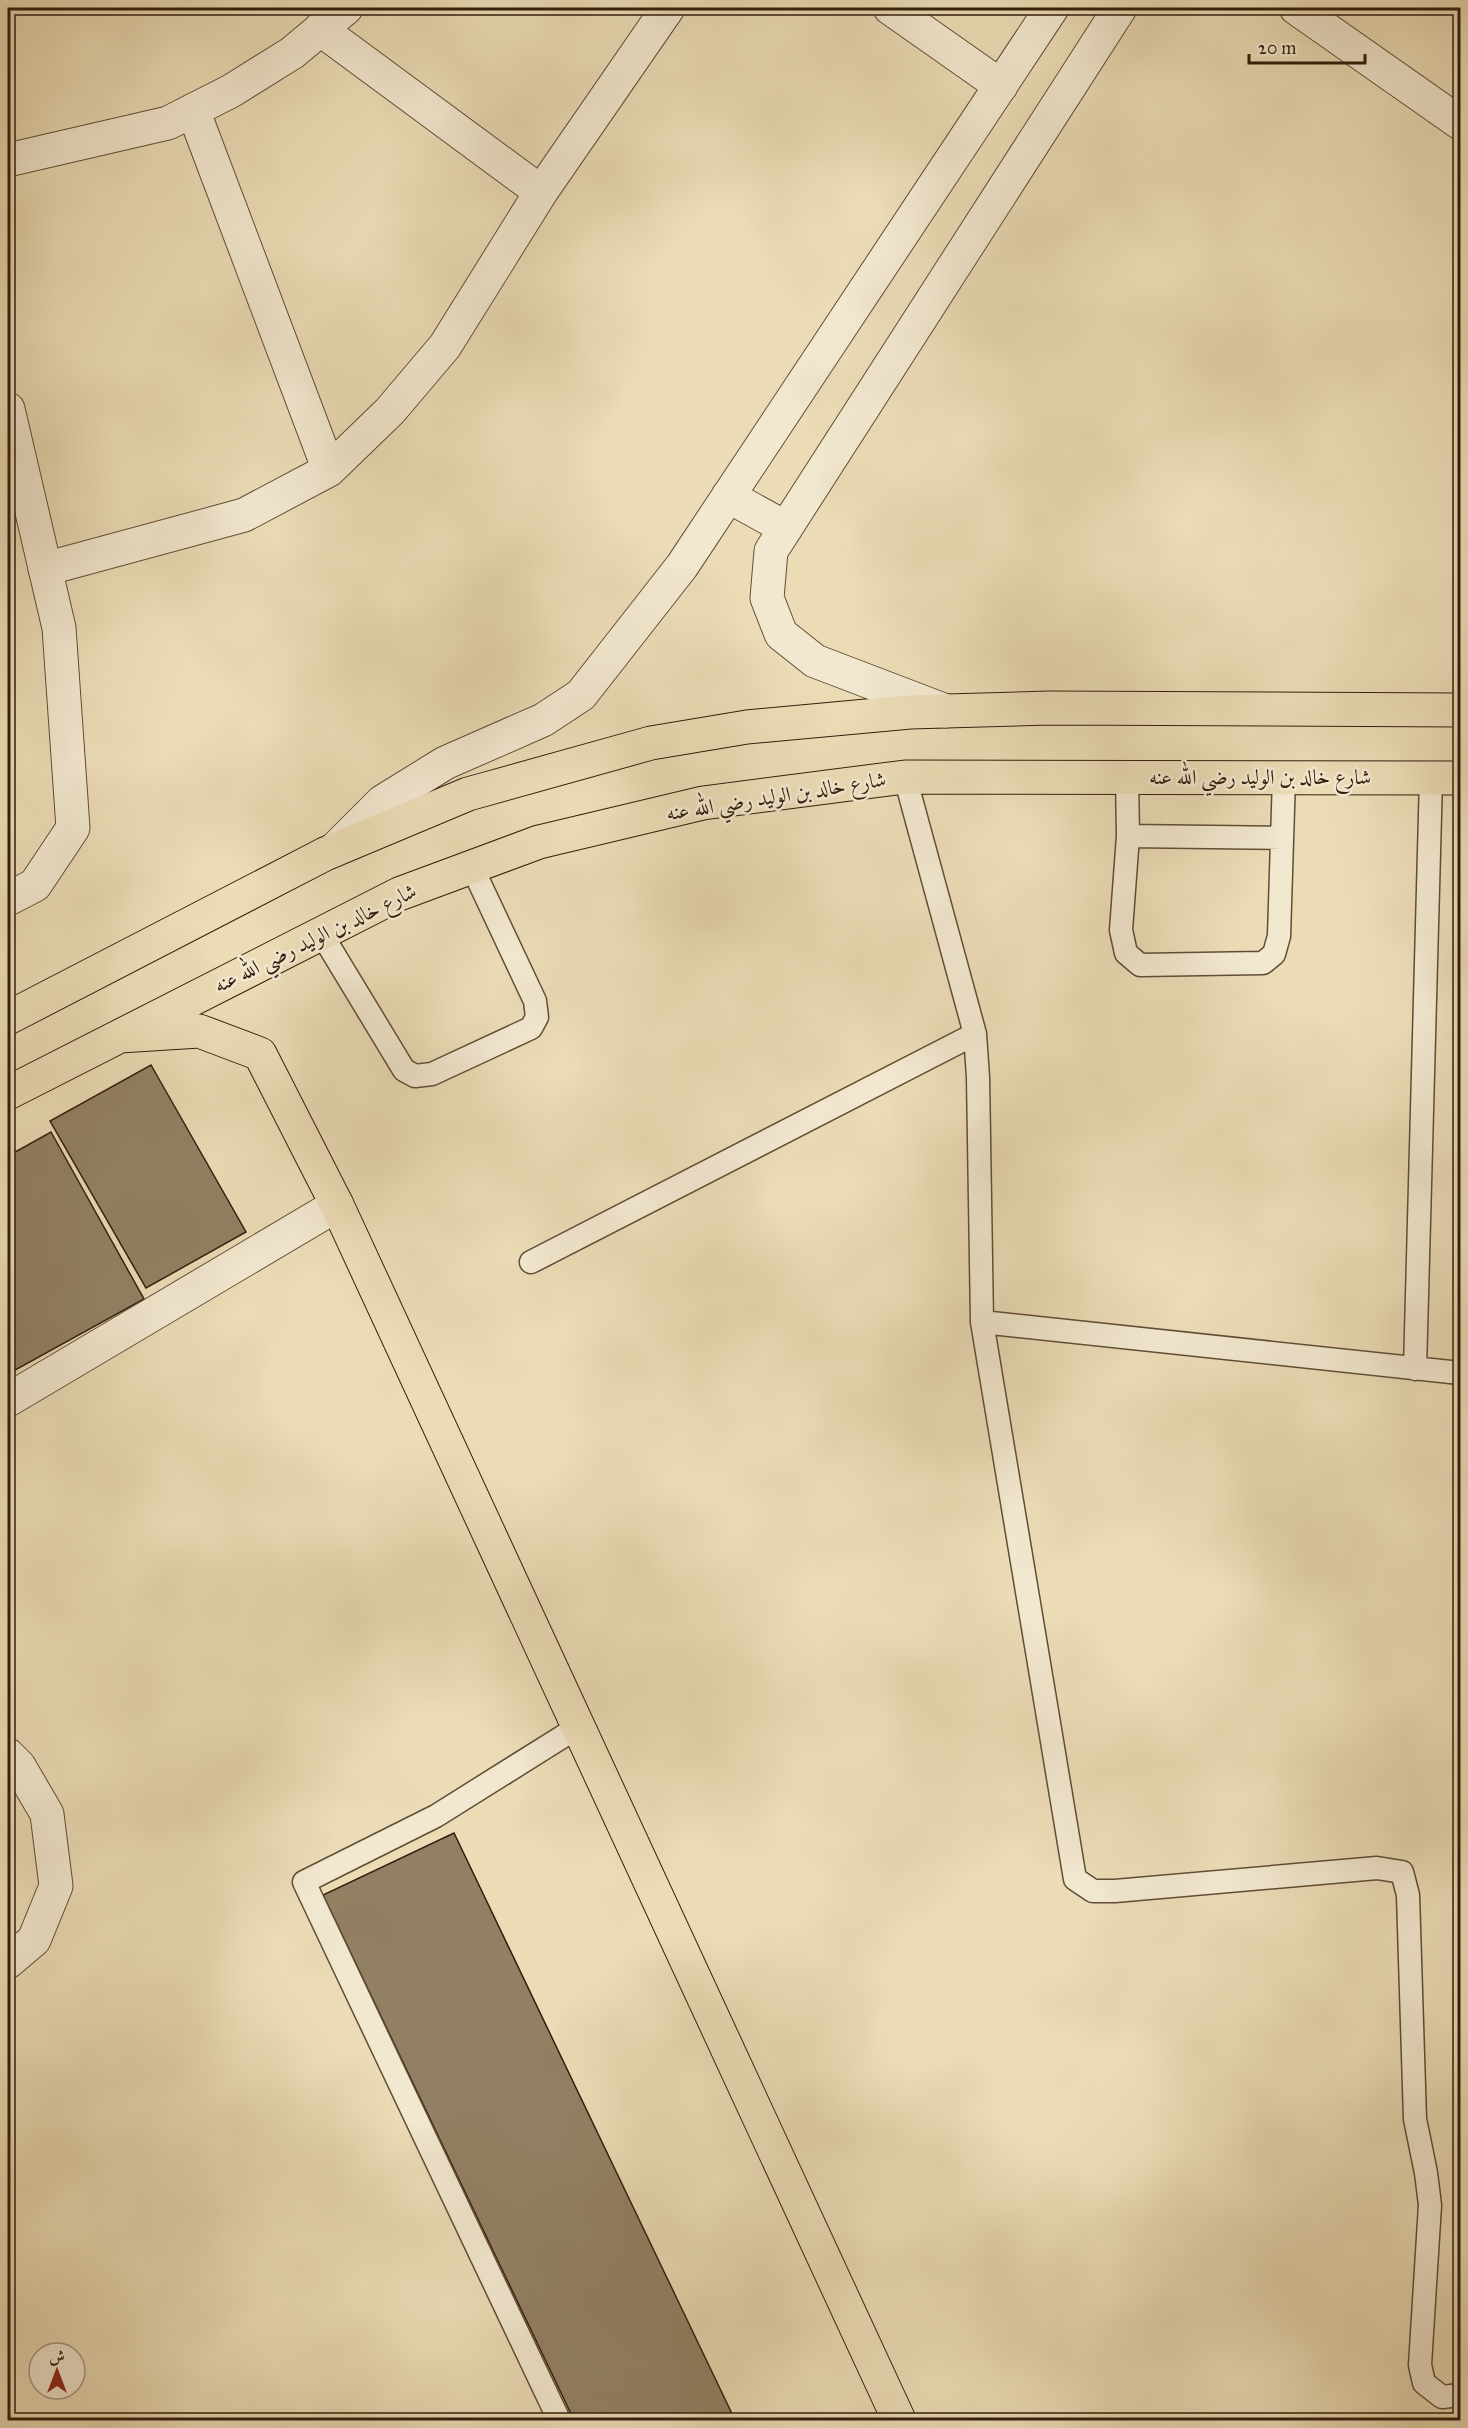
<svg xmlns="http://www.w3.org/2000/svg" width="1468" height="2428" viewBox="0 0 1468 2428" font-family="'IM FELL Great Primer',Amiri,serif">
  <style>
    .building { fill: #928064; stroke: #311d0c; stroke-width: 1.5 }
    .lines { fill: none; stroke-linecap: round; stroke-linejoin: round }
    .service-casing { stroke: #604d36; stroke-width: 25 }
    .minor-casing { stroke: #604d36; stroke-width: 35 }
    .tertiary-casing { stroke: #604d36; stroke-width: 35 }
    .primary-casing { stroke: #311d0c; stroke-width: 35 }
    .service { stroke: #f2e8d0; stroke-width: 22 }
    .minor { stroke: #f2e8d0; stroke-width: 33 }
    .tertiary { stroke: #f2e8d0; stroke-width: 33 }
    .primary { stroke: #ebdcb6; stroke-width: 33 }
    .labels { text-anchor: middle; stroke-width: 5; stroke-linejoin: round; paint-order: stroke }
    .street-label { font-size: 21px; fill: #311d0c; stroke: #f2e8d0 }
  </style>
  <rect width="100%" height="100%" fill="#ebdcb6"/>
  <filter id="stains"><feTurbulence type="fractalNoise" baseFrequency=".00333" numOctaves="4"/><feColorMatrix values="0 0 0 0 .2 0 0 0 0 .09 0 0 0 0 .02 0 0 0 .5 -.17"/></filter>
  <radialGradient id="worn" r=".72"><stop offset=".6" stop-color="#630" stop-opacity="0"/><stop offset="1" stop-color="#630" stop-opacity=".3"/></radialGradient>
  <path class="building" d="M151 1065 246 1232 146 1288 50 1121Z
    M51 1132 144 1299 8 1374V1156Z
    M454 1833 735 2420H574L323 1895Z"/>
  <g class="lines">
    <g class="service-casing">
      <path id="service" d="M1127 776 1128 836 1121 930 1126 953 1140 965 1263 963 1274 954 1279 936 1284 777
        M905 777 975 1034 978 1077 982 1322 1075 1879 1093 1891H1115L1377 1868 1402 1872 1408 1895 1415 2119 1426 2173 1430 2205 1420 2365 1424 2383 1442 2397 1460 2395
        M1128 836 1282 838
        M321 933 404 1070 415 1076 432 1074 531 1028 537 1017 535 1001 472 867
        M531 1262 975 1034
        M982 1322 1460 1373
        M1415 1369 1431 778
        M559 2420 304 1882 436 1816 578 1727"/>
    </g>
    <g class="minor-casing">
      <path id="minor" d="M890 8 1001 86
        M1296 8 1460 123
        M320 29 541 192
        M193 110 329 470
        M8 160 168 123 231 91 292 53 346 8
        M728 496 786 528
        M45 569 244 515 329 470 390 411 445 346 541 192 668 8
        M946 711 815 661 781 634 767 598 771 551 1120 8
        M334 850 382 802 445 763 543 720 581 695 682 566 1052 8
        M8 1400 337 1205
        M8 1755 19 1766 47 1814 56 1886 34 1940 8 1962"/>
    </g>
    <g class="tertiary-casing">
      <path id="tertiary" d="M8 409 59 628 73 828 35 885 8 899"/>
    </g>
    <g class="primary-casing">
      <path id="primary" d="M8 1018 325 854 468 794 651 743 747 727 910 712 1049 708 1460 710
        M120 1036 199 1031 260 1054 337 1205 899 2420
        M8 1093 399 894 539 842 703 803 905 777 1460 778"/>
    </g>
    <use href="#service" class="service"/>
    <use href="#minor" class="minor"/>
    <use href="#tertiary" class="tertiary"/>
    <use href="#primary" class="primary"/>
  </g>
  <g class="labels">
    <g class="street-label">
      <text x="1260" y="784">شارع خالد بن الوليد رضي الله عنه</text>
      <text transform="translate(776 796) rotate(-9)" y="7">شارع خالد بن الوليد رضي الله عنه</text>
      <text transform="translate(315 938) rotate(-26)" y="7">شارع خالد بن الوليد رضي الله عنه</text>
    </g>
  </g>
  <rect width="1468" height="2428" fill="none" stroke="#ebdcb6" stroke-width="30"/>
  <rect x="9" y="9" width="1450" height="2410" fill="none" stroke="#311d0c" stroke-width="3"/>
  <rect x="15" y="15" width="1438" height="2398" fill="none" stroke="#311d0c" stroke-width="1.5"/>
  <g transform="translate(57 2371)"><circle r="28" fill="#f2e8d0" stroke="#a59782" stroke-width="1.5"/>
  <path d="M0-4.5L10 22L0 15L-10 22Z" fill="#8f2418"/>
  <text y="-9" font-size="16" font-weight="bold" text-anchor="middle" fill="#311d0c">ش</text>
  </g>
  <path d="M1249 54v9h116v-9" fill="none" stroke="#311d0c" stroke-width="3"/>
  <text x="1258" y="54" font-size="18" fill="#311d0c" stroke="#f2e8d0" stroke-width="4.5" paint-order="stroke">20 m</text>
  <rect width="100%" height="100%" filter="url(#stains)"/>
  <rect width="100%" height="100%" fill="url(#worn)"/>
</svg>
